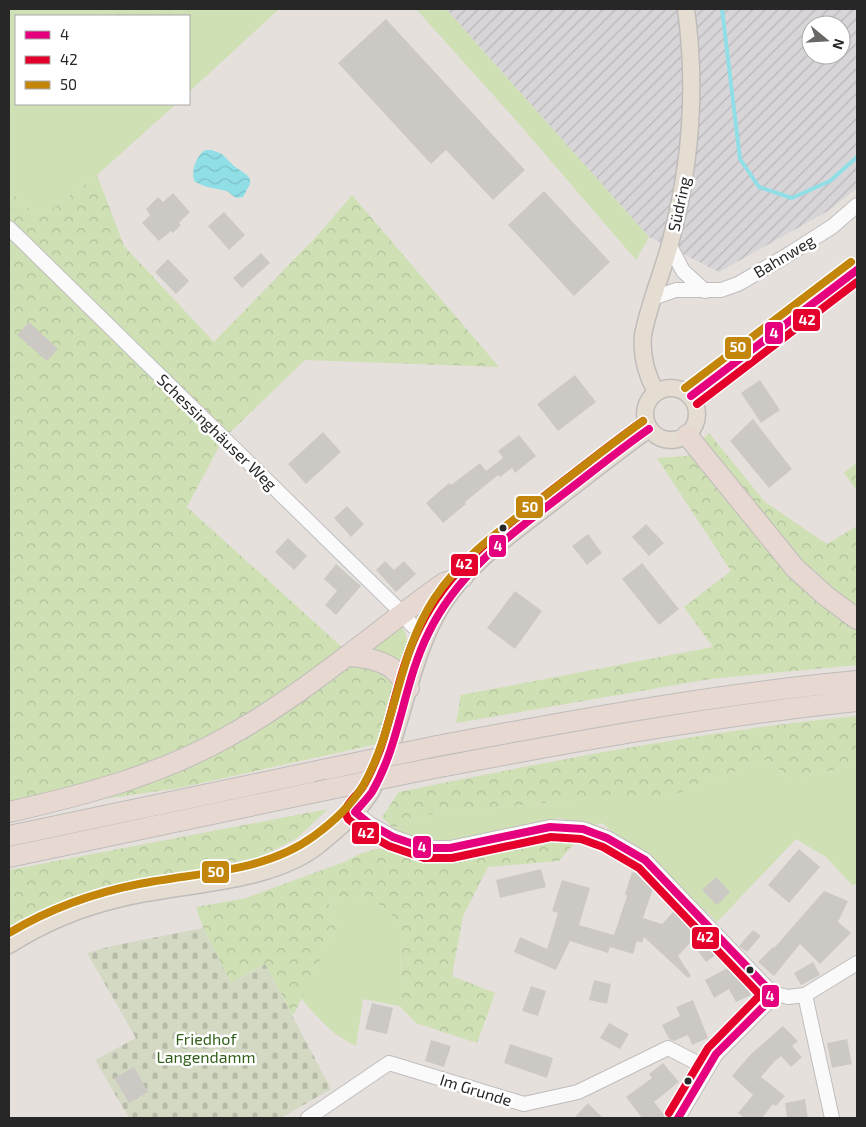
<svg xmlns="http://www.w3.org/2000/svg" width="866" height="1127" viewBox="0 0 866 1127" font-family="'Exo 2',sans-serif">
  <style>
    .industrial { fill: url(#industrial-furrows); fill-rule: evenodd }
    .grass { fill: #cee0b4 }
    .forest { fill: url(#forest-crowns) }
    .cemetery { fill: url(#cemetery-stones) }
    .water { fill: url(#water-waves) }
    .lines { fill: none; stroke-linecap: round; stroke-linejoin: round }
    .stream { stroke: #90dfe7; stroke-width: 4 }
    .building { fill: #ccc9c5 }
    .minor-casing { stroke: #bfbdbe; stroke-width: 16 }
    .major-casing { stroke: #bfbcbb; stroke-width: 19 }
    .highway-casing { stroke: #bfbcbb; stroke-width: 22 }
    .minor { stroke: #fbfafa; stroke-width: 14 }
    .major { stroke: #e5ddd2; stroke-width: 16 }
    .highway { stroke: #e7d8d1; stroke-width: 20 }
    .highway-bridge-casing { stroke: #bfbcbb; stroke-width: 22; stroke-linecap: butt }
    .highway-bridge { stroke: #e7d8d1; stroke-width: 20 }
    .bus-1-casing { stroke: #fff; stroke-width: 11 }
    .bus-2-casing { stroke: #fff; stroke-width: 11 }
    .bus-3-casing { stroke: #fff; stroke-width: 11 }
    .bus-1 { stroke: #e5007d; stroke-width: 8 }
    .bus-2 { stroke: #e4002b; stroke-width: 8 }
    .bus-3 { stroke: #c3860a; stroke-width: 8 }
    .bus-dot { fill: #272727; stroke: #fff; stroke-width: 2 }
    .labels { text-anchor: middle; stroke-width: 5; stroke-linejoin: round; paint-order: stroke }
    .street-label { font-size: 16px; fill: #272727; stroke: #fff }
    .park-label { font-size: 16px; fill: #34611a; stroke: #fff }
    .line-badge { stroke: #fff; stroke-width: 2 }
    .badge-label { font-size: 14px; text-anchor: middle; font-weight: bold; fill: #fff }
  </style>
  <defs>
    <pattern id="industrial-furrows" width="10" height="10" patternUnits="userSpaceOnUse" patternTransform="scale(1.25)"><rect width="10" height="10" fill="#d8d5d8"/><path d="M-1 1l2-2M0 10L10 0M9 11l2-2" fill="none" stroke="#b9b7b9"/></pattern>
    <pattern id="forest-crowns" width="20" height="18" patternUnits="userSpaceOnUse" patternTransform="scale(1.25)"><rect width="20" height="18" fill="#cee0b4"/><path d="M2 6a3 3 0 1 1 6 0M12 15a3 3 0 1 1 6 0" fill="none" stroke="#b1c09b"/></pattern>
    <pattern id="cemetery-stones" width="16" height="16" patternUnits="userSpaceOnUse" patternTransform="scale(1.25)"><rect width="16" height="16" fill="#d4d9c3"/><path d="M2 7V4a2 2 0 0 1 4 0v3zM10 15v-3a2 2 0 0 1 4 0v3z" fill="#b6baa8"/></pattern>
    <pattern id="water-waves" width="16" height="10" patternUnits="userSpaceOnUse" patternTransform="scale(1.25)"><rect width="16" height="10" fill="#90dfe7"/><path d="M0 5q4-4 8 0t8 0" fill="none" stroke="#7cbfc6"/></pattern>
  </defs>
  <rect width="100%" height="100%" fill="#e6e0dc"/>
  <path class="industrial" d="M446 9H857V188L828 211 719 272 649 237ZM811 25H841V55H811Z"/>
  <path class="grass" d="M9 9H96L106 16H16V104H176L97 175 39 219 9 190Z
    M199 9H279L189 92V17Z
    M416 9H446L649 237 636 260 513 117Z
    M399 623C413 639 405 651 399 668L363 652Z
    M768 759 791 780 857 764V884L852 885 826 857 796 839 717 922 673 881 602 823 588 827 560 818 439 842 411 836 393 828 431 814 576 800H661Z
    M368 895 401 923 400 1006 363 999 356 1046C332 1035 317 1017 301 998L337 926 328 902Z"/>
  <path class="forest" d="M96 9H199L189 17 106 16Z
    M97 175 124 246 214 342 317 236 352 195 499 367 305 360 223 439 187 507 344 649C353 655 361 664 371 669 380 674 387 677 394 686L377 744 179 788 9 813V190L39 219Z
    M709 433 765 502 827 544 857 526V665L710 679 456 723 461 695 713 647 684 607 731 571 657 458 687 456Z
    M857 462V491L844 473Z
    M857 716V764L791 780 768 759 661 800H576L431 814 393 828 382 817 399 792C551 761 703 731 857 716Z
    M328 809 297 838 260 857 125 883 59 904 9 933V870Z
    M550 834 580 836 559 861 488 867 463 916 452 976 495 993 477 1043 416 1023 400 1006 401 923 368 895 328 902 337 926 293 1016 265 964 231 983 203 928 196 907 246 898 344 862 362 853 376 849 392 848 424 853Z"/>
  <path class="cemetery" d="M203 928 231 983 265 964 331 1089 281 1118H129L95 1060 136 1038 87 953 112 946Z"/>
  <path class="water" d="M205 150H212L222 154 234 166 247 175 250 179V184L243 197 236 198 227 191 207 187 195 182C190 173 196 156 205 150Z"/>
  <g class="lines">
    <path class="stream" d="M722 9 740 159 759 187 792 198 830 181 857 157"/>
  </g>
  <path class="building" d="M386 19 525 170 493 200 446 150 431 164 338 63Z
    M544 191 610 262 574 296 508 225Z
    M173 193 190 212 179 223 181 225 173 233 171 231 159 241 142 223 150 215 146 209 158 197 163 202Z
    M224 212 245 235 229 250 208 226Z
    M261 253 270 263 242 288 233 278Z
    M168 259 189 281 176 294 155 272Z
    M29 322 58 349 47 361 17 335Z
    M575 375 596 402 558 431 537 404Z
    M760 380 780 410 761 423 741 393Z
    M753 419 792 469 769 488 730 441Z
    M323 432 341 452 306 484 288 464Z
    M519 435 536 456 515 473 512 468 500 477 498 475 465 502 466 504 443 523 426 503 449 483 451 485 480 463 486 471 503 458 498 451Z
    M347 506 364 524 351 537 334 518Z
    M646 524 664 543 649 556 632 537Z
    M588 534 602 553 587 565 572 546Z
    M288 538 307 556 294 570 275 552Z
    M385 561 394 570 404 561 416 574 396 592 376 570Z
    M642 563 679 609 659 625 622 579Z
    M336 564 361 586 336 615 325 605 337 591 324 579Z
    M515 591 542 611 515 649 487 628Z
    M799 849 820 867 789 903 768 885Z
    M541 869 546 887 500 898 496 880Z
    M632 872 649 877 655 883 643 918 662 924 678 907 701 932 717 954 706 962 691 942 678 956 691 976 688 978 644 937 642 943 637 941 633 954 610 947 608 953 570 941 556 970 514 952 520 937 547 949 558 913 552 911 562 880 590 888 579 925 614 935 627 896 625 894Z
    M716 877 730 892 717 905 702 890Z
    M824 891 848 901 838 922 851 933 820 964 800 944 774 976 758 962 773 947 774 948Z
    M753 930 761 936 747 952 739 946Z
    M813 962 820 975 801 985 794 973Z
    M733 965 738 970 751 995 736 1002 729 989 714 998 705 980Z
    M594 980 611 984 607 1004 589 1000Z
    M531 986 546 991 538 1016 522 1011Z
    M693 1000 708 1038 692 1045 688 1035 674 1041 669 1039 662 1025 680 1016 676 1007Z
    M372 1003 393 1008 387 1034 365 1029Z
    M609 1023 629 1034 620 1049 600 1038Z
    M783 1026 798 1041 792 1046 802 1057 791 1067 781 1056 775 1061 761 1077 785 1096 776 1106 773 1104 762 1118H744L738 1113 753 1095 732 1076 751 1054Z
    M847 1039 852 1064 832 1068 827 1043Z
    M431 1040 451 1046 444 1067 425 1061Z
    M510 1044 553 1058 547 1078 504 1063Z
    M663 1063 679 1082 654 1102 667 1118H642L626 1097 652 1078 649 1074Z
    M134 1067 148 1092 129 1103 114 1078Z
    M805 1099 808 1118H787L785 1103Z
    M588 1103 603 1118H574Z"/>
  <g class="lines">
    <g class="minor-casing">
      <path id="minor" d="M9 228 395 606 413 626 427 634
        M670 246 683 271 705 291
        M653 298 676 290H721L738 284 791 253 833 226 857 205
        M691 396 857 270
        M355 812 370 824 393 837 425 848H450L550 827 583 829 607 838 645 860 772 993 788 997 805 995 832 1118
        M805 995 857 963
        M308 1118 389 1063 524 1104 578 1092 668 1048 707 1068
        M678 1118 716 1054 768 1002 772 993"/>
    </g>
    <g class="major-casing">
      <path id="major" d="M645 414a26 26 0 1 1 52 0a26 26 0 1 1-52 0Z
        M656 392C646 374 641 356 643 335 649 304 662 274 670 244 691 166 697 89 686 9
        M9 945C42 924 80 908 118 899 180 883 270 885 320 844 338 829 360 811 372 790 404 732 407 662 442 605 470 561 517 530 558 498 588 475 618 451 649 429"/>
    </g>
    <g class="highway-casing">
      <path id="highway" d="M687 435 795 568 826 596 857 619
        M347 656C361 656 381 660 393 669 399 674 404 682 409 688
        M437 746C576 720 716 694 857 681
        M429 769C571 742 713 716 857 701
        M9 812C84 795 160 775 227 737 305 694 372 634 444 583L463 577
        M9 836 327 769
        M9 857 316 792"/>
    </g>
    <use href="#minor" class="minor"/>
    <use href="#major" class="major"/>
    <use href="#highway" class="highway"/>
    <g class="highway-bridge-casing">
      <path id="highway-bridge" d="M327 769 437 746
        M316 792 429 769"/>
    </g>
    <use href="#highway-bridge" class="highway-bridge"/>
    <g class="bus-1-casing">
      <path id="bus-1" d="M691 396 857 270
        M649 429C619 450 591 473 562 495 510 535 458 572 429 632 403 683 401 742 372 792 367 799 361 805 355 812L370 824 393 837 425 848H450L550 827 583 829 607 838 645 860 772 993 768 1002 716 1054 678 1118"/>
    </g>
    <g class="bus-2-casing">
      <path id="bus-2" d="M697 404 857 282
        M643 421C613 442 585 465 556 487 503 528 450 566 420 627 400 666 394 709 380 750 375 762 370 776 362 788 357 796 347 802 345 812L348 819 365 833 389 846 424 858H452L551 837 581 839 603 847 639 868 760 995 708 1048 669 1113"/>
    </g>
    <g class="bus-3-casing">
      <path id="bus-3" d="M685 388 851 262
        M9 933C49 909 93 893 139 884 198 872 264 873 314 836 332 823 351 805 363 786 396 728 397 656 434 599 462 556 506 526 546 495 578 470 610 445 643 421"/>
    </g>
    <use href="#bus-1" class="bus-1"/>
    <use href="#bus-2" class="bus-2"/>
    <use href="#bus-3" class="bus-3"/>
  </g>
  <g class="bus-dot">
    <circle cx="503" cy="528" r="4.5"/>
    <circle cx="750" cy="970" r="4.5"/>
    <circle cx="688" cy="1081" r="4.5"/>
  </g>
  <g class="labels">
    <g class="street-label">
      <text transform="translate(679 204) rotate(-78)" y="6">Südring</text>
      <text transform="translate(784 256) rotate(-31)" y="6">Bahnweg</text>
      <text transform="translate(217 432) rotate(44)" y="6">Schessinghäuser Weg</text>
      <text transform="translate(476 1090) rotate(17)" y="6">Im Grunde</text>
    </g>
    <g class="park-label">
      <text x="206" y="1045">Friedhof<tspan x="206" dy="18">Langendamm</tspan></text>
    </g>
  </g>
  <g class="line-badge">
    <rect x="792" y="308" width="29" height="24" rx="5" fill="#e4002b"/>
    <rect x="764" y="321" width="20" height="24" rx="5" fill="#e5007d"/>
    <rect x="724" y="336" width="28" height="24" rx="5" fill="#c3860a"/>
    <rect x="515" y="495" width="29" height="24" rx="5" fill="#c3860a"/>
    <rect x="488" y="534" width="19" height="24" rx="5" fill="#e5007d"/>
    <rect x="450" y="553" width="29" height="24" rx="5" fill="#e4002b"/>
    <rect x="351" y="821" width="29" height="24" rx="5" fill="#e4002b"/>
    <rect x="412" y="835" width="20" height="24" rx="5" fill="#e5007d"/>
    <rect x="201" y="860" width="29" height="24" rx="5" fill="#c3860a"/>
    <rect x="691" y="926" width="29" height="24" rx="5" fill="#e4002b"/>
    <rect x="761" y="984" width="19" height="24" rx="5" fill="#e5007d"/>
  </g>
  <g class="badge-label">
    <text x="807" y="325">42</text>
    <text x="774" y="338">4</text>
    <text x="738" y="352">50</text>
    <text x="530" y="512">50</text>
    <text x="498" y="551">4</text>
    <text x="464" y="569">42</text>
    <text x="366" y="838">42</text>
    <text x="422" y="852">4</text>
    <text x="216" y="877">50</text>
    <text x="705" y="942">42</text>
    <text x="770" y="1001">4</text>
  </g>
  <rect width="866" height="1127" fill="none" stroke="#272727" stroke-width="20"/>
  <rect x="15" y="15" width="175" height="90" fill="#ffffff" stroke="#a9a9a9"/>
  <rect x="25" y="31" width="25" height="8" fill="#e5007d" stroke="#a9a9a9"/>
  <text x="60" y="40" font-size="15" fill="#272727">4</text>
  <rect x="25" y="56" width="25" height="8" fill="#e4002b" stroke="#a9a9a9"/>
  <text x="60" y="65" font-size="15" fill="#272727">42</text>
  <rect x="25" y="81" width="25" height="8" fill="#c3860a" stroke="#a9a9a9"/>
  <text x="60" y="90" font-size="15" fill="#272727">50</text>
  <g transform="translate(826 40) rotate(108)"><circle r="24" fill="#ffffff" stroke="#a9a9a9"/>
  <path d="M0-4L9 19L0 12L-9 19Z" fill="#6a6866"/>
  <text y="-8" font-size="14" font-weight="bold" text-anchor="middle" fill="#272727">N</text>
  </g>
</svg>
